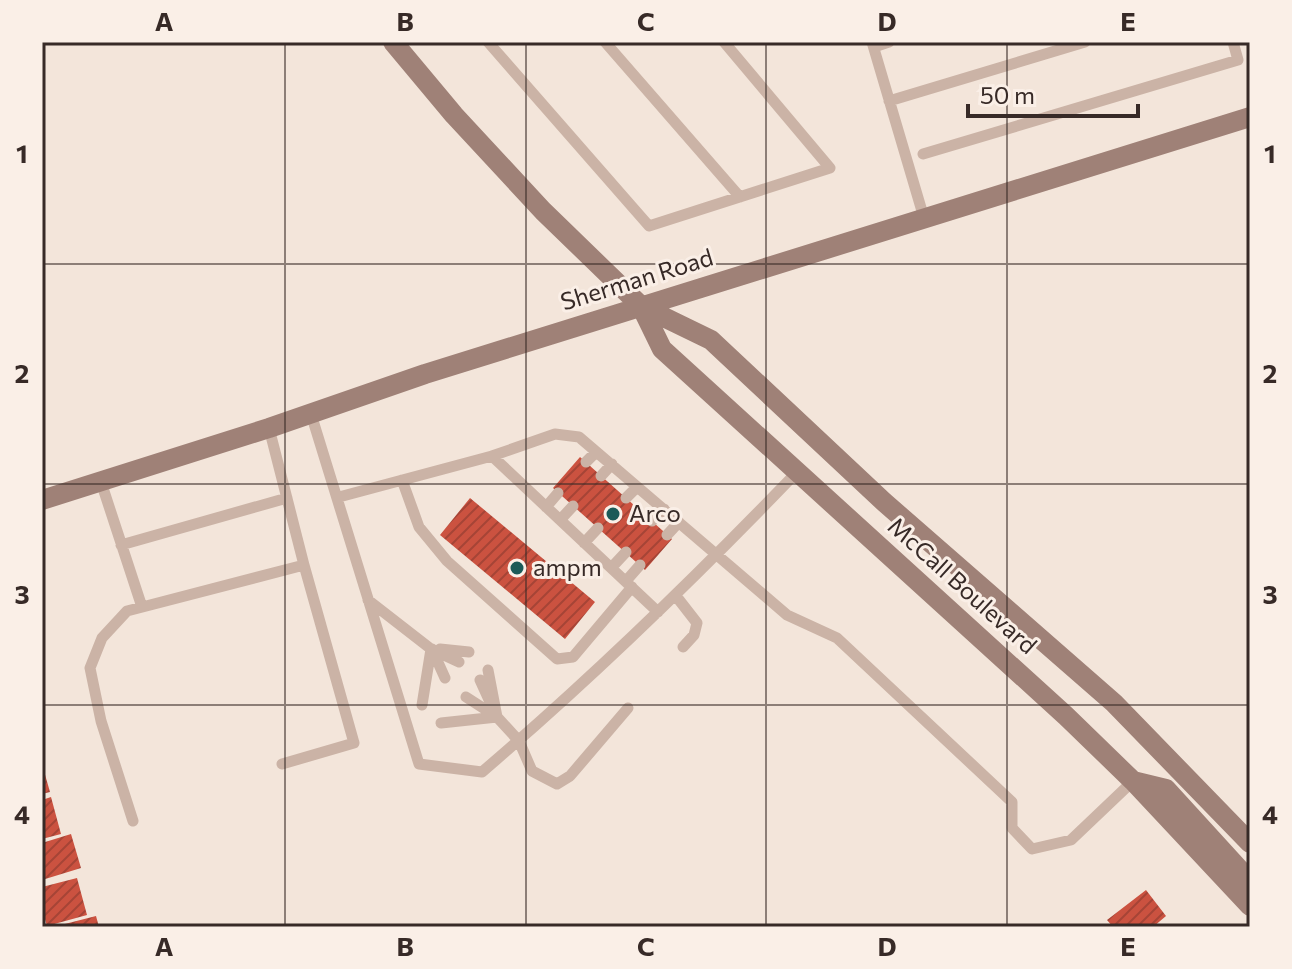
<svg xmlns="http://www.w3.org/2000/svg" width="1292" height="969" viewBox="0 0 1292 969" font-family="Commissioner,sans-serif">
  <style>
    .building { fill: url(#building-hatch) }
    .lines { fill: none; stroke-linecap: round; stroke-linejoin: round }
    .lane { stroke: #cbb3a6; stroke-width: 11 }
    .secondary { stroke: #9f8177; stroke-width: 20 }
    .grid { fill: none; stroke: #372a27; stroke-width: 2; stroke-opacity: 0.55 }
    .poi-dot { fill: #1b5a58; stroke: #faefe7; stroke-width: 3 }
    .labels { text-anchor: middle; stroke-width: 6; stroke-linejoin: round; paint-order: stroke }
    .street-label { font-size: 24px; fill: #372a27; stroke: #faefe7 }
    .poi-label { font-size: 24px; fill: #372a27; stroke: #faefe7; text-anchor: start }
    .neatline { fill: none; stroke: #372a27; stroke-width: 3 }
    .grid-label { font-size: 26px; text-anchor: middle; font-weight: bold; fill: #372a27 }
  </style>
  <defs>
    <pattern id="building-hatch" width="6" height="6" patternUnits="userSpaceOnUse" patternTransform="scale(2)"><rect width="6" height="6" fill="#cb5240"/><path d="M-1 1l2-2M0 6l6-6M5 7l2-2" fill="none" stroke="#a64436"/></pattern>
  </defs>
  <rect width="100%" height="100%" fill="#f3e5da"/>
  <path class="building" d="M580 457 672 539 645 570 553 488Z
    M470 498 595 602 565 639 440 535Z
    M42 764 50 792 42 794Z
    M51 797 61 834 42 839V800Z
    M71 834 81 868 42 880V843Z
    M77 878 87 915 47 926 42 909V887Z
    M1146 890 1166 916 1153 927H1113L1107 920Z
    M96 916 99 927H57V926Z"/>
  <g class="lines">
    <path class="lane" d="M488 42 649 226 830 168 724 42
      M605 42 740 197
      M872 42 924 218
      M874 47 889 42
      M889 101 1085 42
      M923 154 1238 60 1233 42
      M311 414 419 764 482 772C592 678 696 577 797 472
      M492 456 555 434 579 437 787 615 837 638 1012 802V828L1032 849 1071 840 1133 781
      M586 462 596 452
      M601 476 612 464
      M402 480 419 527 447 561 557 659 573 657 632 587
      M101 482 142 607
      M339 497 492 456 658 612
      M626 498 637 487
      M546 507 558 493
      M560 520 573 506
      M652 521 664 509
      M667 535 679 522
      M584 543 598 528
      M121 545 287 498
      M612 567 626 552
      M626 581 640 565
      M676 596 697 623 694 635 683 647
      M368 600 431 649 459 662
      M432 649 445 678
      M440 649 469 652
      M488 670 497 717
      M480 680 490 702
      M466 697 497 717 519 741 532 771 557 784 570 776 628 708
      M422 705 431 649
      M441 723 497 717
      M282 764 354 743 304 565
      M133 821 101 721 90 668 102 638 127 611 304 565 269 428"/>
    <path class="secondary" d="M393 42 454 115 543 211 641 306 711 340 884 502 1114 703 1250 843
      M641 306 662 349 1066 716 1133 781 1250 906
      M42 500 269 428 425 374 1250 117
      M1133 781 1166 789 1250 881"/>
  </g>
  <path class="grid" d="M285 42V927M526 42V927M766 42V927M1007 42V927M42 264H1250M42 484H1250M42 705H1250"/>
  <g class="poi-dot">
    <circle cx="613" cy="514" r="8"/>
    <circle cx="517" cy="568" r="8"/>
  </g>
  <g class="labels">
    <g class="street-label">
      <text transform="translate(637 280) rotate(-17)" y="8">Sherman Road</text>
      <text transform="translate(962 586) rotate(42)" y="8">McCall Boulevard</text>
    </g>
    <g class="poi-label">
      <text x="629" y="522">Arco</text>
      <text x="533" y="576">ampm</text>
    </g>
  </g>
  <rect width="1292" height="969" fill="none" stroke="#faefe7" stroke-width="88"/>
  <path d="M968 104v12h170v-12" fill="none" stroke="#372a27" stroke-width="4"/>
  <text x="980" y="104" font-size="24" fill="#372a27" stroke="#faefe7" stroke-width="6" paint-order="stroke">50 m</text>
  <rect x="44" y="44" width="1204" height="881" class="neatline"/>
  <g class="grid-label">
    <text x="164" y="31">A</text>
    <text x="405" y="31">B</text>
    <text x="646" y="31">C</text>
    <text x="887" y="31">D</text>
    <text x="1128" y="31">E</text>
    <text x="22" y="163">1</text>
    <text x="1270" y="163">1</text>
    <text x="22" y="383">2</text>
    <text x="1270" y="383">2</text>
    <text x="22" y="604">3</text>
    <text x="1270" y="604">3</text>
    <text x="22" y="824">4</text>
    <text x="1270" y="824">4</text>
    <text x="164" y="956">A</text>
    <text x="405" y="956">B</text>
    <text x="646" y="956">C</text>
    <text x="887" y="956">D</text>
    <text x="1128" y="956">E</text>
  </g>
</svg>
